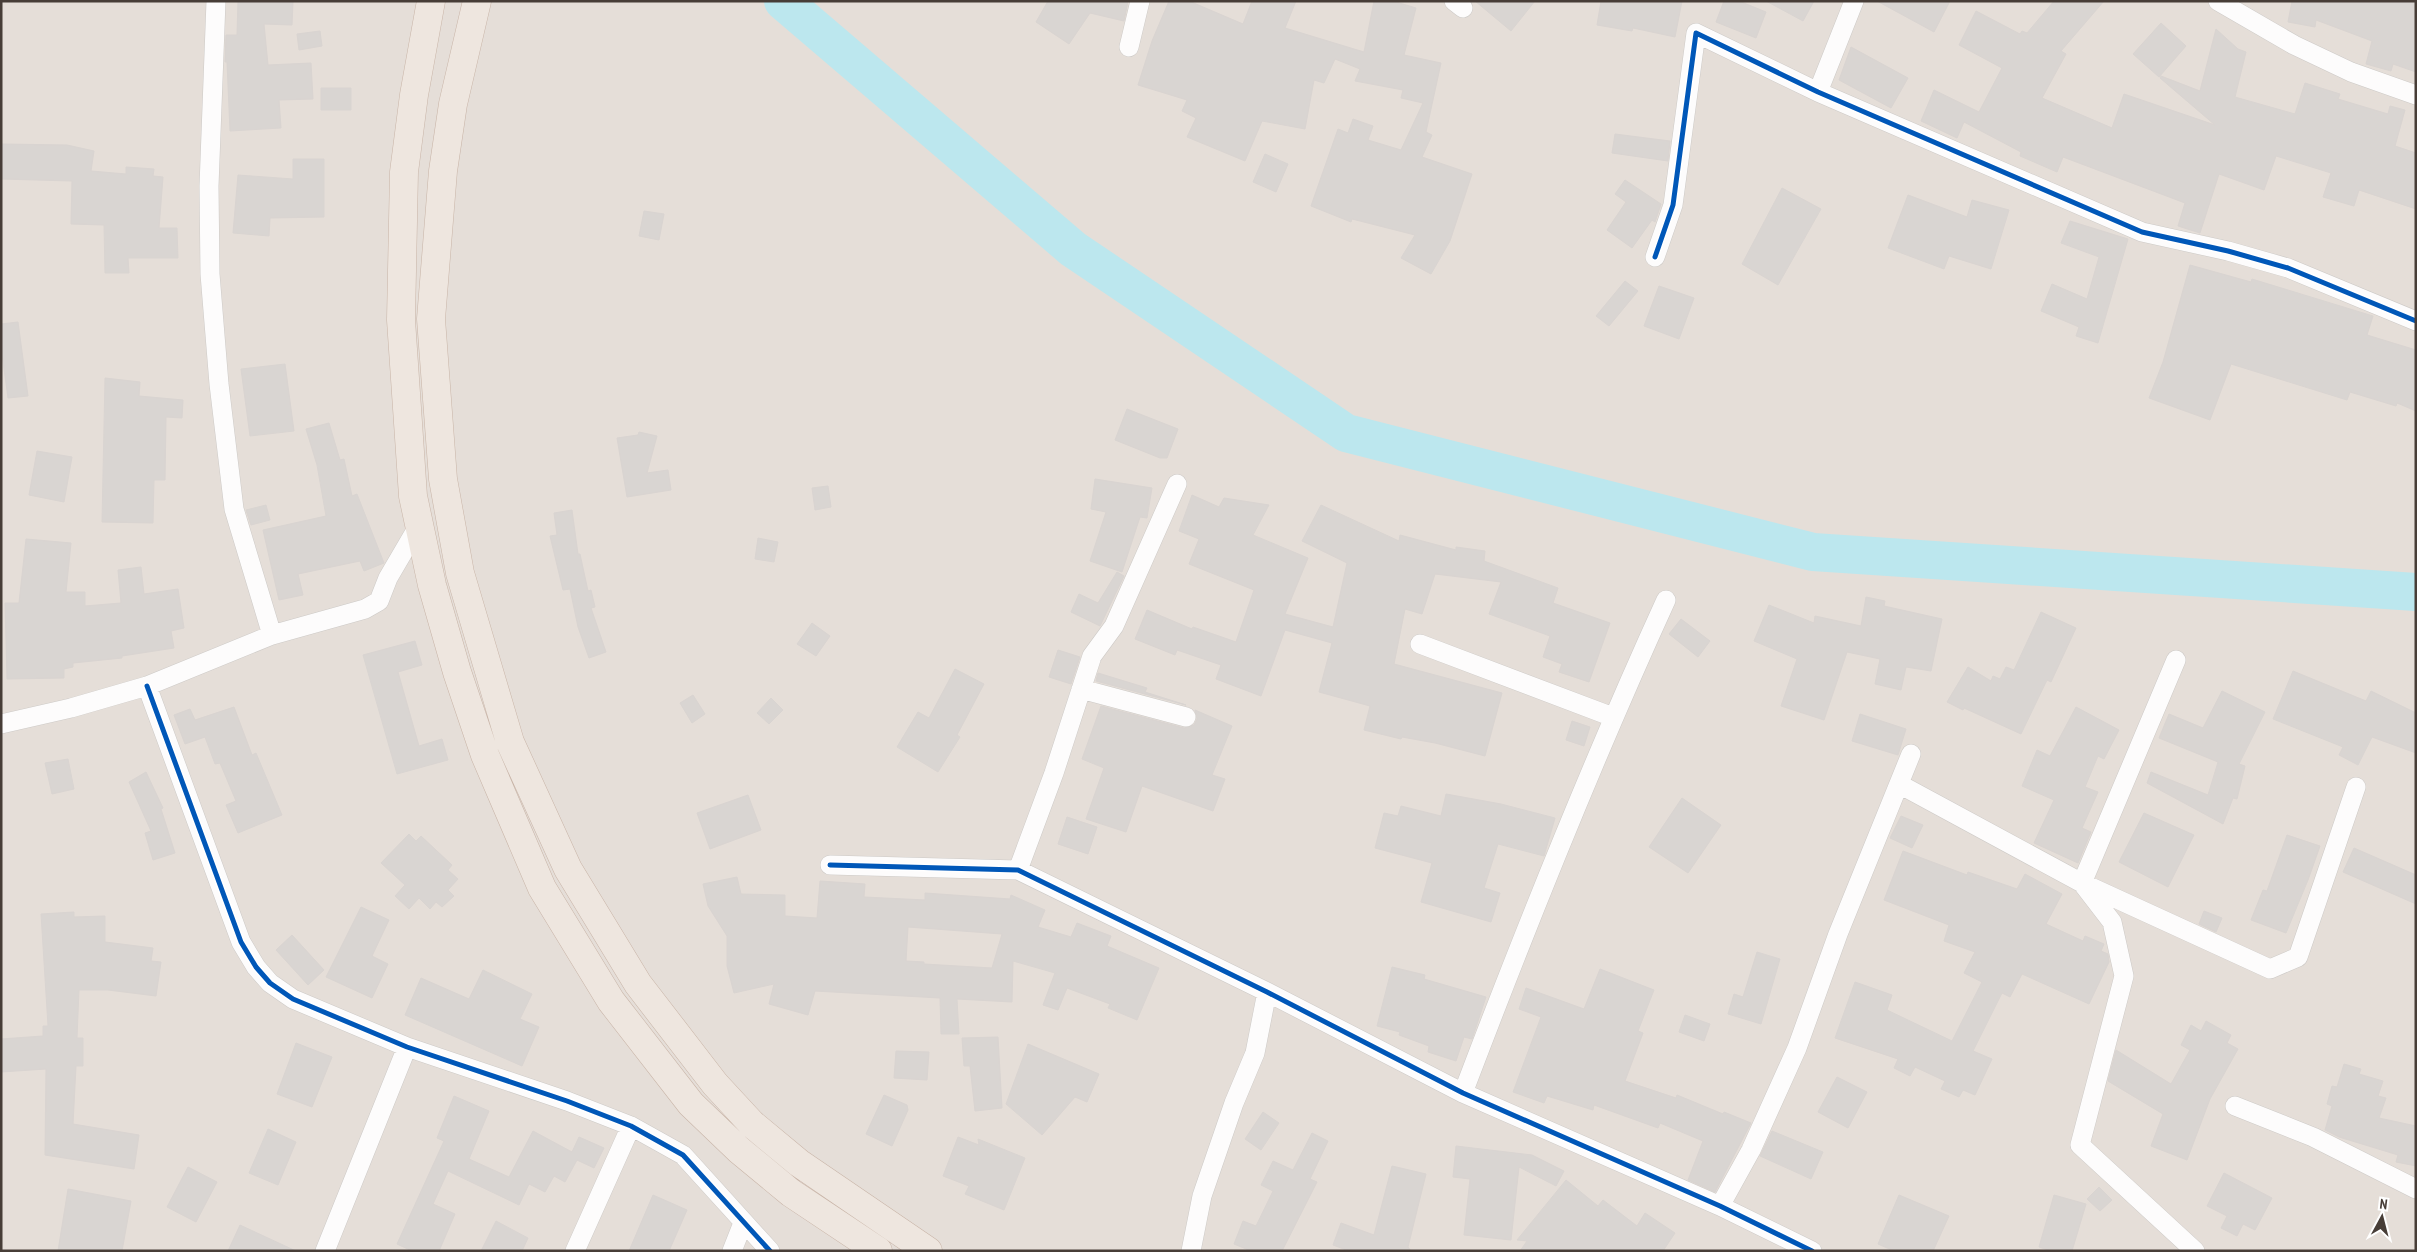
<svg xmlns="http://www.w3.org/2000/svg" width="2417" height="1252" viewBox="0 0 2417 1252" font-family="'PT Sans Narrow',sans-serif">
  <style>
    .residential { fill: #e5ded8 }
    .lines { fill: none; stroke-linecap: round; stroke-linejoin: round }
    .river { stroke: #bce7ee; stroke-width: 38 }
    .building { fill: #d9d5d2; stroke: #d9d4d1; fill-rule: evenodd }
    .minor-casing { stroke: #cdcac7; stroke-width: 20 }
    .trunk-casing { stroke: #c8b4a7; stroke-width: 29 }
    .minor { stroke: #fdfcfc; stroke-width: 19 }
    .trunk { stroke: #eee6df; stroke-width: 28 }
    .cycleway-casing { stroke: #fff; stroke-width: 8 }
    .cycleway { stroke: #0057b8; stroke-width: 5 }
  </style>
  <rect width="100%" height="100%" fill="#f1eeeb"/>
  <path class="residential" d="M1 1H2416V1251H1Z"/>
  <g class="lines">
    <path class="river" d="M783 1 1073 249 1346 433 1813 552 2416 592"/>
  </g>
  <path class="building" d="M238 1H293L292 25 264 24 268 65 311 63 313 99 279 100 281 128 230 131 227 62H225L226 35H237Z
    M1048 1H1128L1124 21 1090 13 1069 44 1036 22Z
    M1169 1H1189L1243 24 1252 1H1296L1285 28 1364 52 1374 1H1393L1416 8 1404 55 1441 63 1426 132 1432 135 1422 157 1472 174 1450 241 1431 274 1401 258 1415 235 1352 219 1351 222 1311 206 1338 129 1348 133 1353 119 1373 126 1368 140 1401 150 1423 103 1401 98 1403 90 1355 81 1360 69 1335 59 1324 83 1314 80 1305 129 1262 121 1245 161 1187 137 1196 118 1182 111 1187 100 1138 85 1152 41Z
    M1475 1H1535L1511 31Z
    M1601 1H1682L1675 37 1633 28 1632 31 1597 25Z
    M1724 1H1739L1766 12 1756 38 1716 22Z
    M1766 1H1814L1803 21Z
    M1877 1H1950L1934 32Z
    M2054 1H2104L2061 51 2066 54 2042 98 2112 128 2124 94 2215 125 2160 78 2161 76 2200 91 2216 29 2238 49 2246 52 2235 97 2295 114 2305 83 2340 94 2338 99 2388 114 2390 106 2405 110 2395 146 2416 153V209L2359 190 2354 206 2323 197 2331 173 2276 156 2264 190 2219 174 2200 233 2178 226 2185 203 2063 157 2057 172 2020 156 2021 152 1964 122 1957 138 1921 121 1934 90 1979 112 2002 68 1959 45 1976 11 2020 34 2022 31 2027 33Z
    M2292 1H2416V72L2393 64 2391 71 2366 64 2372 41 2316 20 2315 27 2288 22Z
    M2161 23 2186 46 2159 77 2133 54Z
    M320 31 322 46 299 50 297 34Z
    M1851 47 1908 78 1891 108 1839 80Z
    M321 88H351V110H321Z
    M1615 134 1670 141 1668 161 1612 153Z
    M1 144 67 145 94 151 91 171 126 174V167L154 169 153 176 163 177 159 228H177L178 258H128L129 273H105L104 225 71 224 72 181 1 179Z
    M1265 154 1288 164 1276 192 1253 182Z
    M293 159H324V217L270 218 269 236 233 233 238 175 293 179Z
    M1625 180 1661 204 1655 222 1652 220 1632 248 1607 230 1626 202 1615 194Z
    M1782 188 1821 209 1778 285 1742 264Z
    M1908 195 1967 217 1972 200 2009 210 1991 269 1949 256 1944 269 1888 248Z
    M644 211 664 214 659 240 639 236Z
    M2070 221 2128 239 2098 343 2076 336 2079 327 2041 311 2052 284 2087 299 2099 257 2061 243Z
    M2190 265 2251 282 2252 279 2373 316 2367 335 2416 350V411L2397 403 2396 406 2350 392 2347 400 2231 364 2210 420 2149 398 2163 362Z
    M1625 281 1638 291 1609 326 1596 316Z
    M1659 286 1694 298 1679 339 1644 326Z
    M18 322 28 396 8 398 1 347V324Z
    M285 364 294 431 250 436 241 369Z
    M105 378 140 382 139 396 183 400 182 418 166 417 165 480H154L153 523 102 522Z
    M1127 409 1178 429 1167 458H1160L1115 440Z
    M329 423 340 460 344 459 352 496 357 494 384 563 364 571 360 561 298 574 303 595 279 600 263 530 326 516 317 465 306 429Z
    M639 432 657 436 647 473 668 470 671 490 627 497 617 438 638 435Z
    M37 451 72 457 64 502 29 495Z
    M1095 479 1152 488 1147 518 1140 517 1122 572 1090 561 1106 512 1091 509Z
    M828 486 831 507 815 510 812 488Z
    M1192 495 1219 507 1224 498 1269 505 1253 535 1308 558 1285 614 1333 627 1347 563 1302 541 1321 505 1399 541 1400 535 1456 550V547L1485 551 1484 561 1558 588 1553 603 1610 623 1589 682 1559 672 1562 664 1543 657 1550 636 1489 614 1501 582 1435 574 1422 614 1405 609 1394 664 1502 693 1485 756 1435 743 1402 737 1401 739 1364 730 1370 706 1319 692 1332 643 1285 630 1261 696 1216 679 1221 665 1177 650 1175 655 1135 639 1147 610 1192 629 1193 627 1236 642 1254 590 1189 564 1199 539 1179 531Z
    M266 505 270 520 251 525 246 510Z
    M572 510 578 554H580L588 591 591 590 595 607 591 608 606 652 589 658 578 627 570 589 563 590 550 536 557 535 554 513Z
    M758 538 778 542 774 562 755 559Z
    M26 539 71 543 66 592H85V606L121 603 118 570 141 567 144 594 178 589 184 628 171 631 174 648 122 656V658L73 663V667L64 669V678L7 679 5 603H19Z
    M1117 572 1124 576 1100 626 1071 612 1079 594 1098 603Z
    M1866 597 1885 601 1884 606 1942 619 1931 671 1906 667 1901 690 1875 684 1880 659 1847 652 1824 720 1781 706 1797 659 1754 641 1769 605 1814 623 1815 616 1861 626Z
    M2041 612 2076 628 2051 682 2047 680 2021 734 1964 708 1963 710 1947 702 1968 667 1991 681 1993 676 2000 679 2006 667 2014 670Z
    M1681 619 1710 641 1698 657 1669 634Z
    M812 623 830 636 816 656 797 644Z
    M415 641 422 665 398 672 419 746 442 739 448 760 397 774 363 655Z
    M1058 650 1080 657 1071 684 1049 677Z
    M955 669 984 684 957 735 960 737 938 772 897 747 918 712 929 718Z
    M2293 671 2366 701 2371 691 2416 713V753L2372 737 2358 765 2339 755 2343 747 2273 719Z
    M1098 673 1147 688 1145 692 1186 705 1096 681Z
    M2222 691 2265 712 2239 764 2245 766 2237 799 2233 798 2223 824 2147 783 2151 772 2208 795 2218 762 2159 738 2169 714 2203 728Z
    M693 695 705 714 692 723 680 703Z
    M771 698 783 710 769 724 757 713Z
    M1101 706 1184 728 1194 725 1197 719 1195 710 1232 726 1212 775 1225 779 1213 811 1142 786 1126 832 1086 819 1104 768 1082 759Z
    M234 707 252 755 256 753 282 815 238 833 226 805 236 801 220 763 215 764 205 737 185 744 174 715 190 709 195 720Z
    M2076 707 2119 730 2104 759 2098 756 2085 787 2098 792 2082 828 2091 832 2078 863 2034 843 2054 800 2022 786 2037 750 2050 756Z
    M1860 714 1906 729 1898 755 1852 741Z
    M1572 721 1590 727 1584 746 1566 740Z
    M68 759 74 789 52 794 45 763Z
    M146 772 163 808 161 809 175 853 153 860 145 833 151 831 129 782Z
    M1446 794 1501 804 1555 818 1544 856 1498 844 1484 888 1500 893 1491 922 1421 902 1432 863 1375 848 1384 813 1398 816 1401 806 1441 816Z
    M748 795 761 830 710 849 697 813Z
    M1682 798 1721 825 1688 873 1649 847Z
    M2144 813 2194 835 2168 887 2119 862Z
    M1901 816 1923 825 1912 848 1890 838Z
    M1067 817 1097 827 1088 854 1058 844Z
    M409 834 416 841 421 836 452 865 448 870 458 879 448 890 454 896 442 907 436 902 430 909 419 898 409 909 395 896 405 885 381 863Z
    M2287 835 2320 846 2308 880 2286 933 2251 920 2263 890 2267 891Z
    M2354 848 2416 875V904L2343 872Z
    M1903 851 1967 875 1968 872 2017 889 2025 874 2062 894 2046 924 2083 941 2085 936 2104 944 2101 951 2108 954 2109 962 2089 1004 2022 974 2010 997 2002 993 1973 1051 1992 1059 1975 1095 1963 1090 1959 1097 1941 1089 1945 1081 1915 1067 1910 1076 1894 1068 1898 1059 1835 1038 1855 982 1892 995 1887 1010 1952 1041 1982 982 1964 973 1975 952 1944 941 1949 925 1884 900Z
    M737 877 741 894 785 895V916L817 918 820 881 865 884 864 897 925 900V893L1010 899 1011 895 1045 910 1038 927 1071 937 1077 923 1111 936 1107 946 1159 968 1137 1020 1108 1008 1110 1004 1067 988 1058 1010 1043 1005 1055 973 1013 961 1012 1002 957 999 959 1034H941L940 998 815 991 808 1015 769 1004 774 984 734 993 727 966V936L708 906 703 884ZM908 927 1002 934 992 968 924 964V962L906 961Z
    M361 907 389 920 372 956 388 964 372 998 326 977Z
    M2204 911 2222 918 2216 932 2199 924Z
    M74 912V917L105 916V942L153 948 151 961 161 962 156 996 108 990H79L77 1038H83V1066H76L73 1124 139 1135 134 1169 45 1155 46 1069 1 1072V1039L43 1036V1026H48L41 914Z
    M292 935 324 970 308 985 276 950Z
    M1757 952 1780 959 1761 1024 1728 1014 1734 994 1743 997Z
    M1392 967 1425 975 1424 979 1486 997 1472 1039 1464 1037 1456 1061 1428 1052 1429 1046 1399 1035 1400 1032 1377 1026Z
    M1600 969 1654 990 1638 1031 1643 1033 1625 1081 1676 1098 1677 1095 1723 1114 1724 1112 1751 1123 1715 1192 1688 1180 1703 1141 1660 1123 1658 1128 1594 1105 1593 1110 1547 1096 1544 1103 1513 1092 1541 1017 1519 1009 1526 988 1584 1009Z
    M483 970 532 994 520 1019 539 1027 522 1066 405 1015 421 978 469 999Z
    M1685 1015 1710 1024 1704 1041 1679 1032Z
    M2206 1021 2231 1035 2227 1043 2238 1049 2210 1099 2187 1160 2151 1146 2163 1114 2108 1081 2116 1050 2171 1084 2190 1050 2181 1045 2191 1025 2201 1031Z
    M998 1037 1002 1108 975 1111 970 1066H964L962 1038Z
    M296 1043 332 1057 312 1107 277 1094Z
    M1028 1044 1099 1074 1087 1102 1075 1097 1042 1135 1006 1104Z
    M896 1051 929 1052 927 1080 894 1078Z
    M2344 1064 2361 1069 2359 1074 2383 1081 2378 1096 2386 1098 2379 1118 2416 1126V1166L2396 1162 2398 1155 2339 1137 2325 1130 2332 1106 2327 1104 2332 1086 2337 1087Z
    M1837 1077 1867 1092 1848 1128 1818 1112Z
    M884 1095 907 1105 908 1110 892 1146 866 1134Z
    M454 1096 489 1111 469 1159 509 1177 533 1131 572 1152 579 1137 604 1148 594 1168 577 1160 565 1182 554 1176 545 1192 529 1184 519 1205 448 1171 433 1204 455 1214 439 1251H412L397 1244 444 1141 437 1138Z
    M1263 1112 1279 1123 1261 1150 1245 1139Z
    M268 1129 296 1142 278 1185 249 1173Z
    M1772 1131 1823 1152 1811 1179 1760 1156Z
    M1312 1133 1328 1141 1310 1179 1317 1182 1282 1251H1251L1234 1244 1243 1221 1256 1226 1273 1191 1261 1185 1273 1161 1293 1170Z
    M958 1137 979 1145 978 1139 1025 1158 1004 1210 965 1194 969 1186 943 1176Z
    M1456 1146 1532 1155 1564 1171 1556 1186 1519 1167 1511 1240 1464 1235 1470 1179 1453 1177Z
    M1392 1166 1426 1174 1408 1247 1411 1251H1349L1333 1245 1341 1223 1374 1235Z
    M188 1167 217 1182 196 1222 167 1207Z
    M2224 1173 2272 1198 2255 1230 2243 1224 2237 1236 2221 1228 2227 1216 2207 1206Z
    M1566 1180 1598 1206 1603 1200 1637 1226 1645 1213 1675 1233 1663 1251H1520L1527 1241 1517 1240Z
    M2099 1187 2112 1200 2100 1211 2087 1199Z
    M68 1189 131 1201 122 1251H58Z
    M653 1195 687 1210 669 1251H629Z
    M1899 1195 1949 1216 1933 1251H1894L1878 1244Z
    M2054 1195 2086 1204 2072 1251H2051L2039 1247Z
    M496 1221 528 1238 522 1251H481Z
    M240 1225 296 1251H228Z"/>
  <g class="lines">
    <g class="minor-casing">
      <path id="minor" d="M216 1 209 186 210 274 219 384 234 509 272 635
        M1454 1 1463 8
        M2218 1 2294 45 2351 72 2416 95
        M1129 47 1140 1
        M1818 92 1854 1
        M1655 257 1673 205 1696 33 1818 92 2142 232 2228 251 2288 268 2416 321
        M1420 644 1613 717
        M2176 660 2082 883 2112 922 2124 976 2080 1145 2195 1251
        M147 686 241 942 256 967 270 983 293 999 407 1047 567 1101 631 1126 683 1155 770 1251
        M1081 689 1186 717
        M1 724 71 708 147 686 272 635 365 609 379 601 388 578 419 525
        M1899 784 2082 883 2270 969 2298 957 2356 787
        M830 865 1018 870 1267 992 1463 1093 1720 1206 1812 1251
        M1018 870 1054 773 1092 656 1114 626 1177 484
        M1463 1093C1526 927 1592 762 1666 600
        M2235 1106 2313 1137 2416 1189
        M1720 1206 1751 1150 1797 1048 1838 934 1911 754
        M325 1251 407 1047
        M575 1251 631 1126
        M732 1251 743 1223
        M1191 1251 1202 1196 1234 1103 1255 1053 1267 992"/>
    </g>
    <g class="trunk-casing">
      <path id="trunk" d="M431 1 414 95 404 172 401 320 413 496 432 585 457 672 485 755 542 888 611 1001 691 1104 739 1150 791 1193 878 1251
        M477 1 453 104 443 171 431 319 443 479 460 573 510 742 568 869 638 984 715 1084 752 1124 799 1163 928 1251"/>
    </g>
    <use href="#minor" class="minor"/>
    <use href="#trunk" class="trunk"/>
    <g class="cycleway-casing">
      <path id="cycleway" d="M1655 257 1673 205 1696 33 1818 92 2142 232 2228 251 2288 268 2416 321
        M147 686 241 942 256 967 270 983 293 999 407 1047 567 1101 631 1126 683 1155 770 1251
        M830 865 1018 870 1267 992 1463 1093 1720 1206 1812 1251"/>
    </g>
    <use href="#cycleway" class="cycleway"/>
  </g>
  <rect width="2417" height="1252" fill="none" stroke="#473d37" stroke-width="5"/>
  <g transform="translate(2382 1217) rotate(7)" stroke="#ffffff" stroke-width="4" paint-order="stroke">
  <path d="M0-4L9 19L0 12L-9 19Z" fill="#473d37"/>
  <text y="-8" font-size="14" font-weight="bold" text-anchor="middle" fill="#473d37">N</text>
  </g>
</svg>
